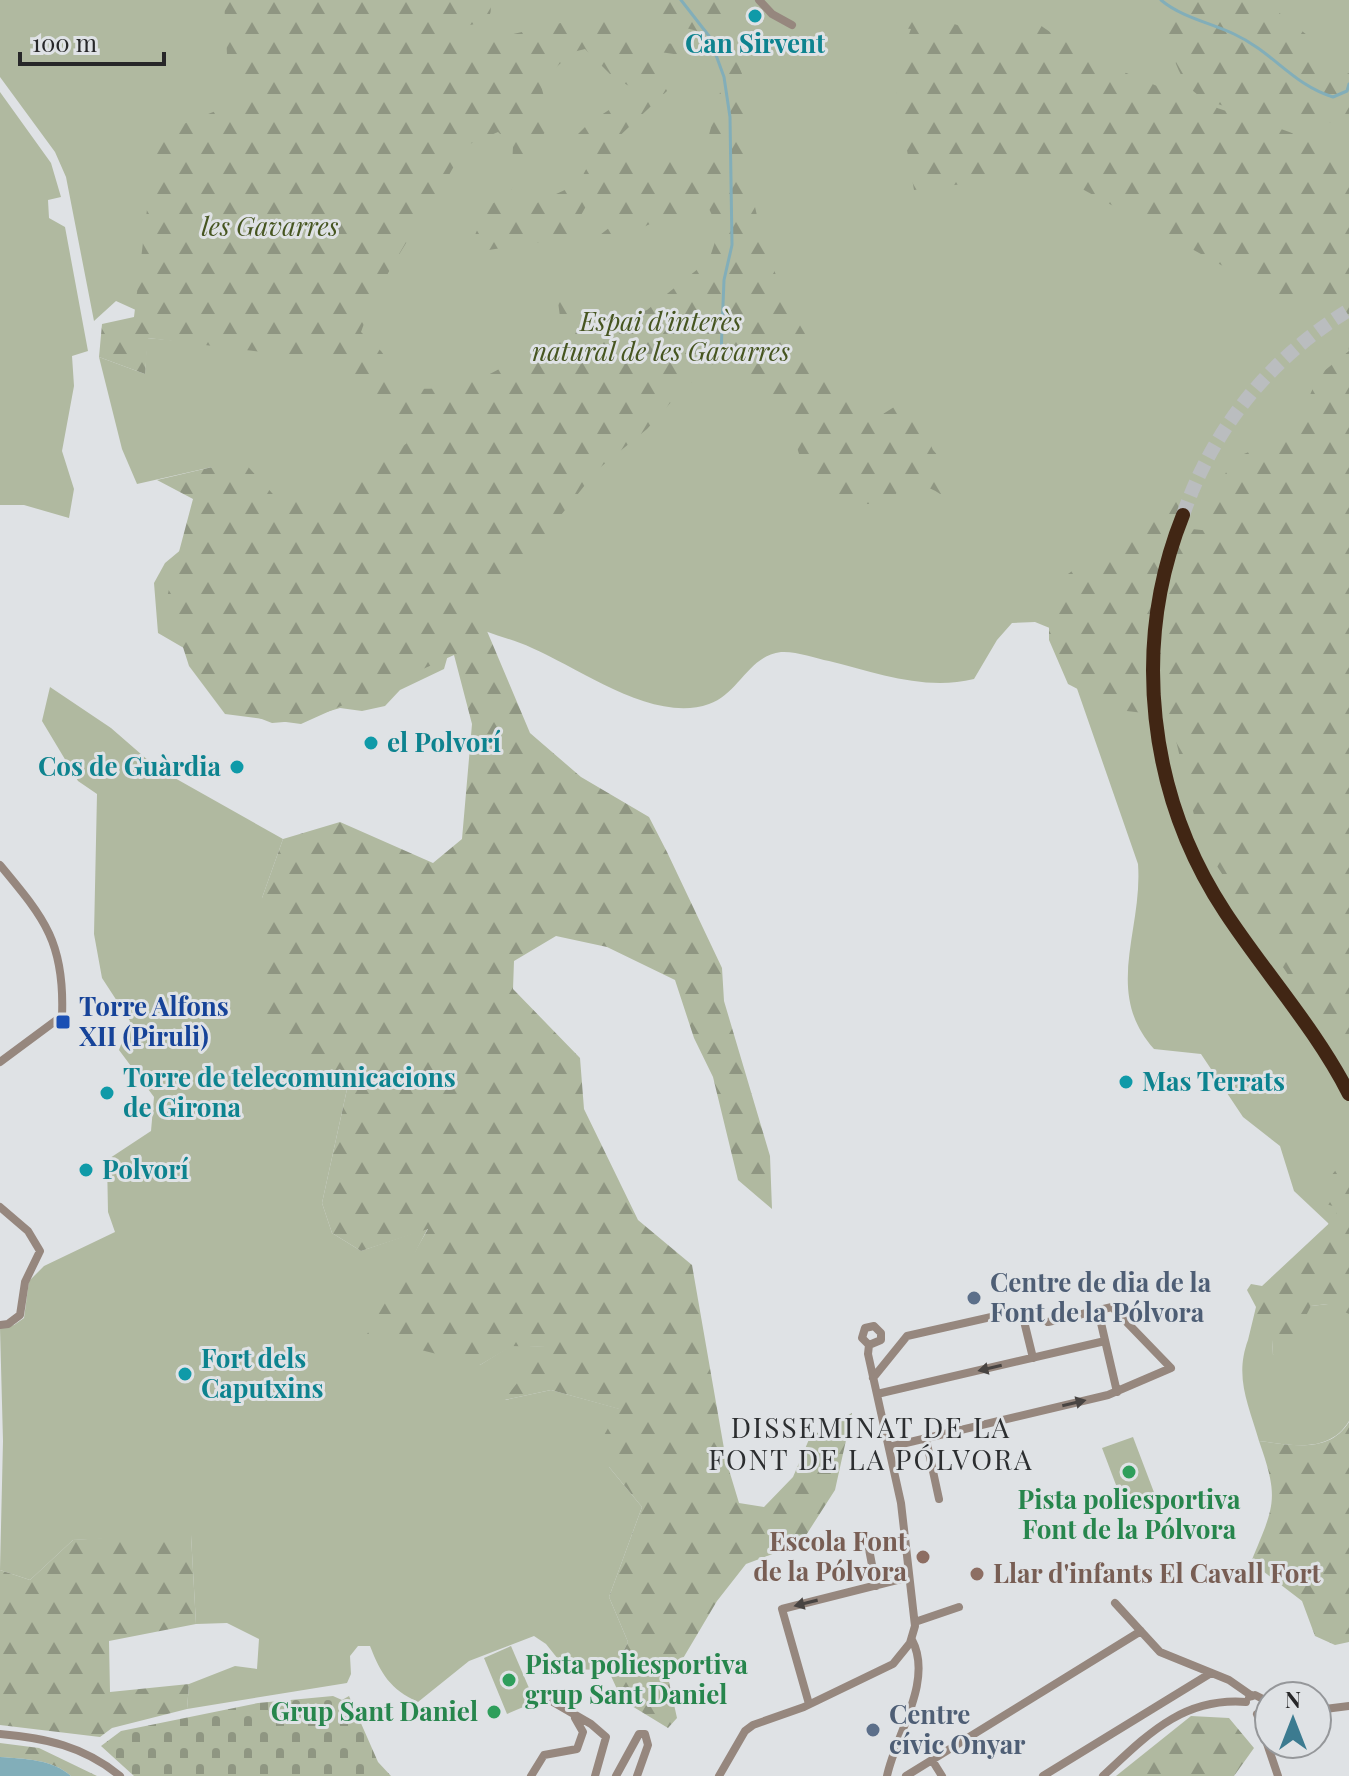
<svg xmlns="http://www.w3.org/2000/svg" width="1349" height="1776" viewBox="0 0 1349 1776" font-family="'Playfair Display',serif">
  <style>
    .green { fill: #b0b9a0 }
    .forest { fill: url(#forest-firs); fill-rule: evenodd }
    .cemetery { fill: url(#cemetery-stones) }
    .water { fill: #82aeb9 }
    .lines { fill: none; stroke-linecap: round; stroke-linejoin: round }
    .stream { stroke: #82aeb9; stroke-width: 3 }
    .highway-tunnel { stroke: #babdbf; stroke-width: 14; stroke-dasharray: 14 7; stroke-linecap: butt }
    .street { stroke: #96877e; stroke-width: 8 }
    .highway { stroke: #412614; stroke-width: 14 }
    .oneway { fill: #484442 }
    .culture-dot { fill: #0f9aa8; stroke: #dfe2e5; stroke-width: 3 }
    .transit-dot { fill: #1a4fb4; stroke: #dfe2e5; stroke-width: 3 }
    .service-dot { fill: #5c6f8a; stroke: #dfe2e5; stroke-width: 3 }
    .leisure-dot { fill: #2e9e5b; stroke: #dfe2e5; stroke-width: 3 }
    .education-dot { fill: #8d6e63; stroke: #dfe2e5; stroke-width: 3 }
    .labels { text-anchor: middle; stroke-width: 6; stroke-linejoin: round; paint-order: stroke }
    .culture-label { font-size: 26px; font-weight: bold; fill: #0d838f; stroke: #dfe2e5; text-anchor: start }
    .park-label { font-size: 26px; font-style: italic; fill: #465520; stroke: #dfe2e5 }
    .transit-label { font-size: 26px; font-weight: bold; fill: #164399; stroke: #dfe2e5; text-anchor: start }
    .service-label { font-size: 26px; font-weight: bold; fill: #4e5e75; stroke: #dfe2e5; text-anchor: start }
    .leisure-label { font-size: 26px; font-weight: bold; fill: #27864d; stroke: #dfe2e5 }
    .education-label { font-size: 26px; font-weight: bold; fill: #785e54; stroke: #dfe2e5; text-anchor: end }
    .neighbourhood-label { font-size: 28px; letter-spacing: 2px; fill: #2c2e30; stroke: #dfe2e5 }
  </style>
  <defs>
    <pattern id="forest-firs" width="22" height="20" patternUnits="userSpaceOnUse" patternTransform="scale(2)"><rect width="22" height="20" fill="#b0b9a0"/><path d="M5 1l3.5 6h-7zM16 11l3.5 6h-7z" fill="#8f9682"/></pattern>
    <pattern id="cemetery-stones" width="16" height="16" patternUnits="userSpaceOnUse" patternTransform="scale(2)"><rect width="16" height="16" fill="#b0b9a0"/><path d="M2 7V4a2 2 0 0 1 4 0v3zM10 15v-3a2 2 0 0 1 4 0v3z" fill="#8f9682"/></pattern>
  </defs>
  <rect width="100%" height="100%" fill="#dfe2e5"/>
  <path class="green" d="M0 0H1349V1421C1329 1454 1292 1445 1259 1441 1249 1405 1234 1378 1248 1340H1272L1273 1355 1311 1306 1328 1304 1341 1245 1328 1223 1294 1191 1280 1146 1243 1117 1201 1054 1154 1049C1103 992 1143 931 1138 864L1057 631 1035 622 1012 623 997 640 974 679C925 691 877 673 829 661 815 658 796 651 781 652 748 656 739 694 709 704 654 724 579 668 532 648 517 641 501 637 485 631L450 648 444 669 400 690 385 706 362 711 340 708 296 721 272 723 249 714 201 658 158 633 154 583 165 563 183 548 212 467 137 484 122 449 99 357 145 374 147 338 190 342 149 316 116 301 94 321 66 177 55 152 0 77Z
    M0 92 51 163 61 197 48 200 49 218 65 227 88 351 72 356 74 386 62 451 74 489 69 518 24 505H0Z
    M50 687 111 728 157 768 283 839 262 898 349 1080 322 1203 332 1233 361 1251 428 1228 408 1266 480 1365 512 1345 546 1347 505 1400 551 1390 620 1409 609 1467 642 1507 609 1597 628 1642 611 1676 602 1670 566 1669 546 1644 534 1636 469 1661 418 1702C390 1689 381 1674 370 1646H358L350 1656 351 1674 347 1683 187 1709 189 1684 235 1666 257 1669 259 1639 227 1623 196 1624 191 1535 73 1540 30 1580 0 1570 3 1441 0 1328 14 1325 24 1318 29 1281 44 1266 115 1232 108 1212 107 1160 151 1131 154 1097 119 1050 130 1021 102 978 94 934 97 794 78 781 42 721Z
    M1133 1437 1155 1495 1124 1506 1102 1448Z
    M511 1646 535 1702 507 1714 484 1658Z"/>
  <path class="forest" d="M224 0H488C499 22 475 23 460 28L458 47 599 14 622 16 649 43 691 44 706 35C689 25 661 29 660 3L665 0H731L726 35 752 98 745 163 763 242 787 303 826 370 883 414 902 402 914 410 933 450 945 464 949 501C933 487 924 485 903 486L887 504H851L808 482 784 407 760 395 717 361 681 391 647 429 597 470 533 550 507 568 476 605 530 733 581 777 649 817 667 852 722 968 724 1001 770 1156 772 1209 738 1180 713 1077 694 1038 675 980 607 947 556 936 514 961 513 989 580 1058 584 1109 638 1220 692 1265 726 1460 739 1503 764 1507 793 1477 810 1437 852 1413 835 1490 801 1543 746 1564 717 1601 669 1682 677 1718 668 1728 622 1700 611 1676 628 1642 609 1597 642 1507 609 1467 599 1444 619 1409 551 1390 504 1400 545 1347 512 1346 480 1365 366 1336 428 1229 361 1251 332 1233 322 1203 349 1080 264 1035 262 898 283 839 340 822 433 863 462 839 472 724 454 655 301 724 225 714 189 666 167 597 193 499 157 480 242 460 282 504 336 495 407 443 337 361 148 338 145 374 99 357 102 324 134 317 156 135 258 94 228 72ZM585 49 613 77 638 91 589 123 577 135 589 164 578 184 510 215 500 199 488 206 470 246 482 251 568 238 589 201 611 196 620 208 614 224 591 242 603 246 650 224 684 233 685 205 703 196 719 230 709 260 647 310 613 323 587 322 563 292 557 294 562 332C507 362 473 397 407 387L381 351 361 332C384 265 433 209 465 146L498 132 513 146 511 190 531 146 552 126 540 82 573 52ZM660 52 708 59 724 77 703 158 621 153 610 145 667 91 650 57Z
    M1158 0H1263L1312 39 1317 70 1332 81 1349 73V121C1319 127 1223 112 1198 95 1171 76 1168 28 1158 0Z
    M1028 16C1087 62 1162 89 1232 113 1274 128 1313 135 1349 163V1068L1213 860 1196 823 1170 716 1118 710 1068 684 1049 640V606L1068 574 1187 488 1199 494 1192 529 1211 531 1214 499 1232 459 1275 441 1299 419 1319 375 1349 351 1347 337 1309 301 1283 296 1243 277 1053 173 914 190 896 88 898 63 911 29 896 27V23L942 20 997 38 1023 41Z
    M1343 1164H1349V1314L1328 1304 1311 1306 1290 1347 1273 1355 1272 1340H1248L1256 1307 1247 1290 1251 1284 1262 1286 1337 1216 1336 1207 1326 1204C1322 1188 1330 1173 1343 1164Z
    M1349 1422V1642L1335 1645 1315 1636 1302 1601 1251 1562C1274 1506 1280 1500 1259 1441 1292 1445 1329 1454 1349 1422Z
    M147 1535H191L196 1624 109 1641 110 1692 189 1684 187 1709 112 1728 100 1737 0 1725V1570L30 1580 73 1540Z
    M1191 1716 1229 1718 1254 1748 1234 1776H1116Z
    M0 1743 39 1748 97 1776H71C52 1759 25 1759 0 1757Z"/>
  <path class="cemetery" d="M333 1696 342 1700 349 1696 378 1762 391 1776H134L101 1746 121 1731 258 1703Z"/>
  <path class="water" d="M0 1757C25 1759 52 1759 71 1776H0Z"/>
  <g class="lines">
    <path class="stream" d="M681 0 709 36 724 77 730 117 732 245 724 280 721 354
      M1161 0C1181 17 1211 23 1234 34 1273 52 1293 85 1333 97L1347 91 1349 84"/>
    <path class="highway-tunnel" d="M1183 515C1213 428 1270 358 1349 310"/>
    <path class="street" d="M759 0 772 14 792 25
      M0 865C44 918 65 942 62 1016L0 1062
      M0 1207 28 1231 40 1251 25 1282 20 1315 8 1324 0 1325
      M1098 1310 1117 1392
      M873 1378 907 1336 1018 1311 1022 1313 1033 1358
      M877 1394 1105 1341
      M926 1439 939 1499
      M889 1447 1108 1395 1171 1368 1112 1307 1048 1322
      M876 1586 869 1549 879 1547
      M1115 1603 1160 1652 1229 1680 1252 1696
      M915 1622 959 1607
      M1249 1697 1255 1695 1263 1699 1264 1708 1257 1714
      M553 1702 591 1724 606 1737 595 1776
      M809 1704 782 1609 909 1577
      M1317 1710 1349 1706
      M1257 1714 1278 1776
      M0 1734C45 1738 84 1746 120 1776
      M932 1760 942 1776
      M531 1776 544 1755 577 1749 583 1732 575 1718
      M616 1776 639 1734H645L648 1745 637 1776
      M719 1776 745 1731 753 1725 804 1707 893 1664 910 1643 915 1626 901 1503 868 1354 869 1345 862 1338 865 1328 874 1326 881 1333V1340L869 1345
      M887 1776C895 1736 934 1681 912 1640
      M906 1776 1141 1631
      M1043 1776 1211 1673
      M1103 1776C1146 1736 1182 1697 1246 1702"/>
    <path class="highway" d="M1183 515C1131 645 1148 795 1225 912 1265 973 1316 1029 1349 1094"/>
  </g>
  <defs><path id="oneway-solid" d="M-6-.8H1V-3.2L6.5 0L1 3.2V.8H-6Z" transform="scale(2)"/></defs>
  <g class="oneway">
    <use href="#oneway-solid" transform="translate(990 1368) rotate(167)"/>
    <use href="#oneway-solid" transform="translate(1074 1403) rotate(-13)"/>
    <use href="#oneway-solid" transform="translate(806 1603) rotate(166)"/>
  </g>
  <g class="culture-dot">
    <circle cx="755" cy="16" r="8"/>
    <circle cx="371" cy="743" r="8"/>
    <circle cx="237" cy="767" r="8"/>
    <circle cx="1126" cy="1082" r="8"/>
    <circle cx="107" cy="1093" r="8"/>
    <circle cx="86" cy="1170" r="8"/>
    <circle cx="185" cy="1374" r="8"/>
  </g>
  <rect class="transit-dot" x="55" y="1014" width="16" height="16" rx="4"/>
  <g class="service-dot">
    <circle cx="974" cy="1298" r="8"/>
    <circle cx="873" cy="1730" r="8"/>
  </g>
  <g class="leisure-dot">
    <circle cx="1129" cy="1472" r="8"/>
    <circle cx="509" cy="1680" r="8"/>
    <circle cx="494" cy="1712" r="8"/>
  </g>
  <g class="education-dot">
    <circle cx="923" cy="1557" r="8"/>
    <circle cx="977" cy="1574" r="8"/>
  </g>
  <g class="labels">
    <g class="culture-label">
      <text x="755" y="53" text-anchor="middle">Can Sirvent</text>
      <text x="387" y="752">el Polvorí</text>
      <text x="221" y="776" text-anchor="end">Cos de Guàrdia</text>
      <text x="123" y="1087">Torre de telecomunicacions<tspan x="123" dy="30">de Girona</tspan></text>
      <text x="1142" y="1091">Mas Terrats</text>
      <text x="102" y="1179">Polvorí</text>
      <text x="201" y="1368">Fort dels<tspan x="201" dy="30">Caputxins</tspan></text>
    </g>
    <g class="park-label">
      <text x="270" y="236">les Gavarres</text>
      <text x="661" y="331">Espai d'interès<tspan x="661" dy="30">natural de les Gavarres</tspan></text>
    </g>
    <g class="transit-label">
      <text x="79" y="1016">Torre Alfons<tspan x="79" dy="30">XII (Piruli)</tspan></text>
    </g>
    <g class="service-label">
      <text x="990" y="1292">Centre de dia de la<tspan x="990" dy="30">Font de la Pólvora</tspan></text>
      <text x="889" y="1724">Centre<tspan x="889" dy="30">cívic Onyar</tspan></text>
    </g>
    <g class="leisure-label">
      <text x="1129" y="1509">Pista poliesportiva<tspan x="1129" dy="30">Font de la Pólvora</tspan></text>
      <text x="525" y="1674" text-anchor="start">Pista poliesportiva<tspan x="525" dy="30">grup Sant Daniel</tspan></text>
      <text x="478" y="1721" text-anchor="end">Grup Sant Daniel</text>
    </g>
    <g class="education-label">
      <text x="907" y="1551">Escola Font<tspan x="907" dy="30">de la Pólvora</tspan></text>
      <text x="993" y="1583" text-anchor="start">Llar d'infants El Cavall Fort</text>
    </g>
    <g class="neighbourhood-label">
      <text x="871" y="1438">DISSEMINAT DE LA<tspan x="871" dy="32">FONT DE LA PÓLVORA</tspan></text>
    </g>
  </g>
  <g transform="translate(1293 1720)"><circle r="38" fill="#dfe2e5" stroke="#95979a" stroke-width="2"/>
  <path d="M0-6L14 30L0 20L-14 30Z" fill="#3c7b90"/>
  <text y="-12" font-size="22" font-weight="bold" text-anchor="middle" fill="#272729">N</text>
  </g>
  <path d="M20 52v12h144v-12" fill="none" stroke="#272729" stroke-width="4"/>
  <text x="32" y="52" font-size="24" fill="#272729" stroke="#dfe2e5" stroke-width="6" paint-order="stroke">100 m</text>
</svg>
